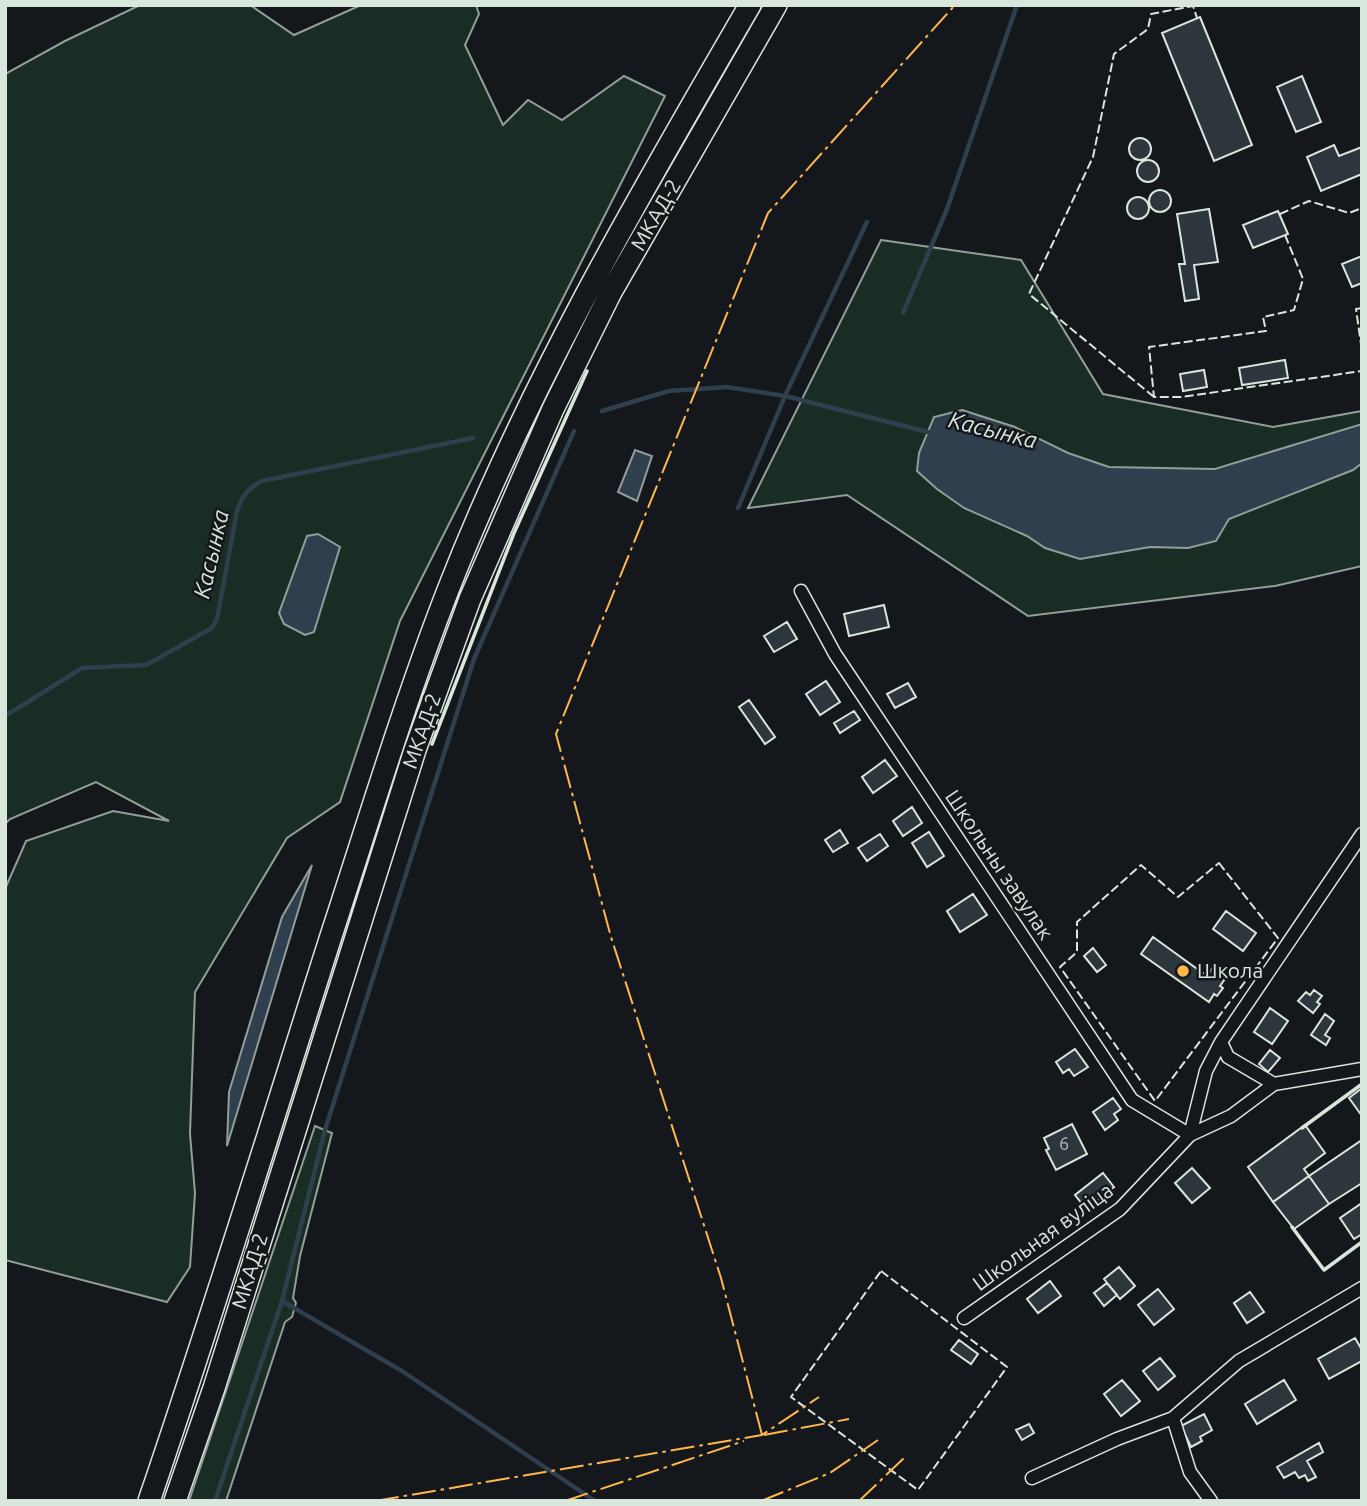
<svg xmlns="http://www.w3.org/2000/svg" width="1367" height="1506" viewBox="0 0 1367 1506" font-family="Ubuntu,sans-serif">
  <style>
    .green { fill: #1a2d24; stroke: #939e99; stroke-width: 2 }
    .water { fill: #2f3f4d; stroke: #939e99; stroke-width: 2 }
    .lines { fill: none; stroke-linecap: round; stroke-linejoin: round }
    .stream { stroke: #2f3f4d; stroke-width: 4.5 }
    .building { fill: #2c363c; stroke: #d8e6dc; stroke-width: 2 }
    .minor-casing { stroke: #d8e6dc; stroke-width: 15 }
    .trunk-casing { stroke: #d8e6dc; stroke-width: 24 }
    .minor { stroke: #14181c; stroke-width: 12 }
    .trunk { stroke: #14181c; stroke-width: 21 }
    .fence { stroke: #d8e6dc; stroke-width: 2; stroke-dasharray: 9 3.5; stroke-linecap: butt }
    .wall { stroke: #d8e6dc; stroke-width: 3.5 }
    .power { stroke: #ffb74d; stroke-width: 2; stroke-dasharray: 24 5 3.5 5; stroke-linecap: butt }
    .poi-dot { fill: #ffb74d; stroke: #14181c; stroke-width: 2.5 }
    .labels { text-anchor: middle; stroke-width: 5; stroke-linejoin: round; paint-order: stroke }
    .number-label { font-size: 18px; fill: #adbab4 }
    .street-label { font-size: 21px; fill: #d8e6dc; stroke: #14181c }
    .poi-label { font-size: 21px; fill: #d8e6dc; stroke: #14181c; text-anchor: start }
    .water-label { font-size: 23px; font-style: italic; fill: #d8e6dc; stroke: #14181c }
  </style>
  <rect width="100%" height="100%" fill="#14181c"/>
  <path class="green" d="M140 5H250L294 35 361 5H476L479 14 465 45 503 125 528 100 562 120 624 76 665 96 400 621 340 802 287 838 195 992 190 1134 195 1193 190 1267 167 1302 5 1260V889L26 841 113 811 169 821 96 782 10 819 5 824V74L65 41Z
    M881 240 1021 260 1103 394 1273 427 1362 411V566L1275 586 1028 616 847 495 748 508Z
    M315 1126 332 1133 300 1256 293 1298 296 1303 292 1317 285 1322 226 1501H189Z"/>
  <path class="water" d="M962 410 1015 427 1068 453 1109 467 1215 469 1362 424V463L1353 470 1229 519 1216 541 1188 548 1150 547 1080 559 1045 548 1027 536 964 508 937 489 917 471 919 453 934 417Z
    M635 450 652 456 637 501 618 492Z
    M318 534 340 547 314 632 305 635 284 624 279 613 307 536Z
    M312 865 227 1146 229 1092 282 917Z"/>
  <g class="lines">
    <path class="stream" d="M903 313 947 209 1017 5
      M602 411 669 391 727 387 785 396 932 433
      M738 508 785 396 867 222
      M5 716 82 668 146 665 212 628 217 619 237 511C242 496 247 489 262 481L473 438
      M282 1301 402 1371 595 1501
      M215 1501 282 1301 325 1130 474 659 574 431"/>
  </g>
  <path class="building" d="M1200 17 1252 145 1214 161 1162 33Z
    M1302 76 1321 122 1296 132 1277 87Z
    M1129 149a11 11 0 1 1 22 0a11 11 0 1 1-22 0Z
    M1334 145 1339 156 1362 147V174L1321 191 1307 157Z
    M1137 171a11 11 0 1 1 22 0a11 11 0 1 1-22 0Z
    M1149 201a11 11 0 1 1 22 0a11 11 0 1 1-22 0Z
    M1127 208a11 11 0 1 1 22 0a11 11 0 1 1-22 0Z
    M1209 209 1218 262 1194 265 1199 299 1185 301 1179 264H1185L1177 214Z
    M1278 211 1288 234 1253 248 1243 225Z
    M1362 256V283L1352 287 1342 264Z
    M1285 360 1288 378 1242 385 1239 368Z
    M1204 370 1207 387 1183 391 1180 374Z
    M884 605 889 627 849 636 844 614Z
    M787 622 797 639 774 652 764 636Z
    M826 681 840 702 820 715 806 694Z
    M908 683 916 697 895 708 887 694Z
    M749 700 775 737 765 744 739 707Z
    M854 711 860 720 840 733 834 723Z
    M885 760 897 776 873 793 862 777Z
    M912 807 922 823 903 836 893 821Z
    M840 830 848 843 833 852 825 840Z
    M929 832 944 856 927 867 912 843Z
    M880 834 888 846 867 861 858 848Z
    M973 894 987 915 960 932 947 911Z
    M1226 911 1256 933 1243 951 1213 929Z
    M1153 937 1207 976 1213 967 1227 976 1220 986 1223 988 1217 996 1214 994 1209 1002 1141 954Z
    M1093 948 1106 965 1097 972 1084 956Z
    M1314 990 1322 996 1317 1002 1320 1004 1313 1013 1298 1001 1306 992 1310 995Z
    M1270 1008 1288 1021 1272 1044 1254 1032Z
    M1325 1014 1334 1021 1325 1035 1330 1038 1326 1045 1311 1035Z
    M1075 1049 1088 1067 1074 1076 1069 1069 1063 1073 1056 1062Z
    M1270 1050 1280 1058 1268 1072 1259 1064Z
    M1362 1088V1116L1349 1098Z
    M1113 1098 1121 1109 1114 1114 1118 1120 1105 1130 1093 1112Z
    M1072 1124 1087 1154 1056 1170 1046 1150 1049 1149 1044 1138Z
    M1305 1125 1325 1153 1304 1169 1309 1176 1273 1202 1248 1167Z
    M1362 1140V1183L1329 1204 1309 1176Z
    M1192 1168 1210 1188 1192 1203 1175 1183Z
    M1103 1173 1114 1187 1086 1209 1075 1195Z
    M1309 1176 1329 1204 1294 1229 1273 1202Z
    M1362 1203V1234L1354 1239 1340 1218Z
    M1119 1267 1135 1286 1120 1299 1104 1279Z
    M1050 1281 1061 1296 1038 1313 1027 1299Z
    M1107 1283 1117 1295 1104 1306 1094 1293Z
    M1158 1289 1174 1309 1154 1325 1138 1305Z
    M1250 1292 1264 1312 1247 1323 1234 1303Z
    M1355 1338 1362 1350V1361L1329 1379 1318 1359Z
    M959 1340 978 1354 971 1364 951 1350Z
    M1160 1358 1175 1376 1158 1390 1143 1371Z
    M1122 1380 1140 1401 1121 1416 1104 1394Z
    M1284 1380 1296 1400 1257 1424 1245 1404Z
    M1204 1414 1212 1430 1200 1437 1202 1441 1191 1447 1181 1426Z
    M1029 1424 1034 1433 1022 1440 1016 1430Z
    M1319 1443 1323 1452 1307 1461 1316 1477 1308 1481 1305 1475 1299 1478 1295 1472 1284 1478 1277 1467Z"/>
  <g class="lines">
    <g class="minor-casing">
      <path id="minor" d="M801 591 835 654 1132 1100 1190 1135
        M1221 1042 1228 1057 1274 1084
        M1190 1135 1231 1116 1274 1084 1362 1069
        M964 1318 1120 1209 1190 1135 1206 1071 1221 1042 1362 834
        M1173 1418 1190 1472 1211 1501
        M1032 1478 1117 1439 1173 1418 1239 1361 1362 1288"/>
    </g>
    <g class="trunk-casing">
      <path id="trunk" d="M149 1501C213 1314 271 1125 331 936 369 820 404 703 448 590 528 385 640 194 750 5
        M175 1501 214 1388 415 750 470 599 553 409 611 292 776 5"/>
    </g>
    <use href="#minor" class="minor"/>
    <use href="#trunk" class="trunk"/>
    <path class="fence" d="M1280 214 1309 201 1349 213 1362 208
      M1285 235 1303 279 1294 310 1263 317 1266 331 1149 347 1154 397H1181L1362 371
      M1362 308 1356 309 1362 351
      M1154 397 1029 294 1093 157 1114 54 1148 29 1151 14 1193 6 1197 18
      M1219 863 1278 938 1155 1101 1060 967 1077 952V922L1141 865 1178 897Z
      M881 1271 1007 1367 918 1490 791 1397Z"/>
    <path class="wall" d="M432 744 514 533 587 371
      M1302 1128 1362 1084
      M1292 1227 1324 1270 1362 1242"/>
    <path class="power" d="M762 1435 721 1278 611 937 556 734 768 213 955 5
      M764 1435 849 1419
      M375 1501 762 1435 819 1397
      M565 1501 744 1441
      M761 1501 830 1473 878 1440
      M859 1501 904 1458"/>
  </g>
  <circle class="poi-dot" cx="1183" cy="971" r="7"/>
  <g class="labels">
    <g class="number-label">
      <text x="1064" y="1150">6</text>
    </g>
    <g class="street-label">
      <text transform="translate(656 215) rotate(-60)" y="7">МКАД-2</text>
      <text transform="translate(422 731) rotate(-71)" y="7">МКАД-2</text>
      <text transform="translate(999 865) rotate(56)" y="7">Школьны завулак</text>
      <text transform="translate(1043 1237) rotate(-36)" y="7">Школьная вуліца</text>
      <text transform="translate(250 1271) rotate(-73)" y="7">МКАД-2</text>
    </g>
    <g class="poi-label">
      <text x="1197" y="978">Школа</text>
    </g>
    <g class="water-label">
      <text transform="translate(993 430) rotate(14)" y="8">Касынка</text>
      <text transform="translate(211 554) rotate(-77)" y="8">Касынка</text>
    </g>
  </g>
  <rect width="1367" height="1506" fill="none" stroke="#d8e6dc" stroke-width="14"/>
</svg>
